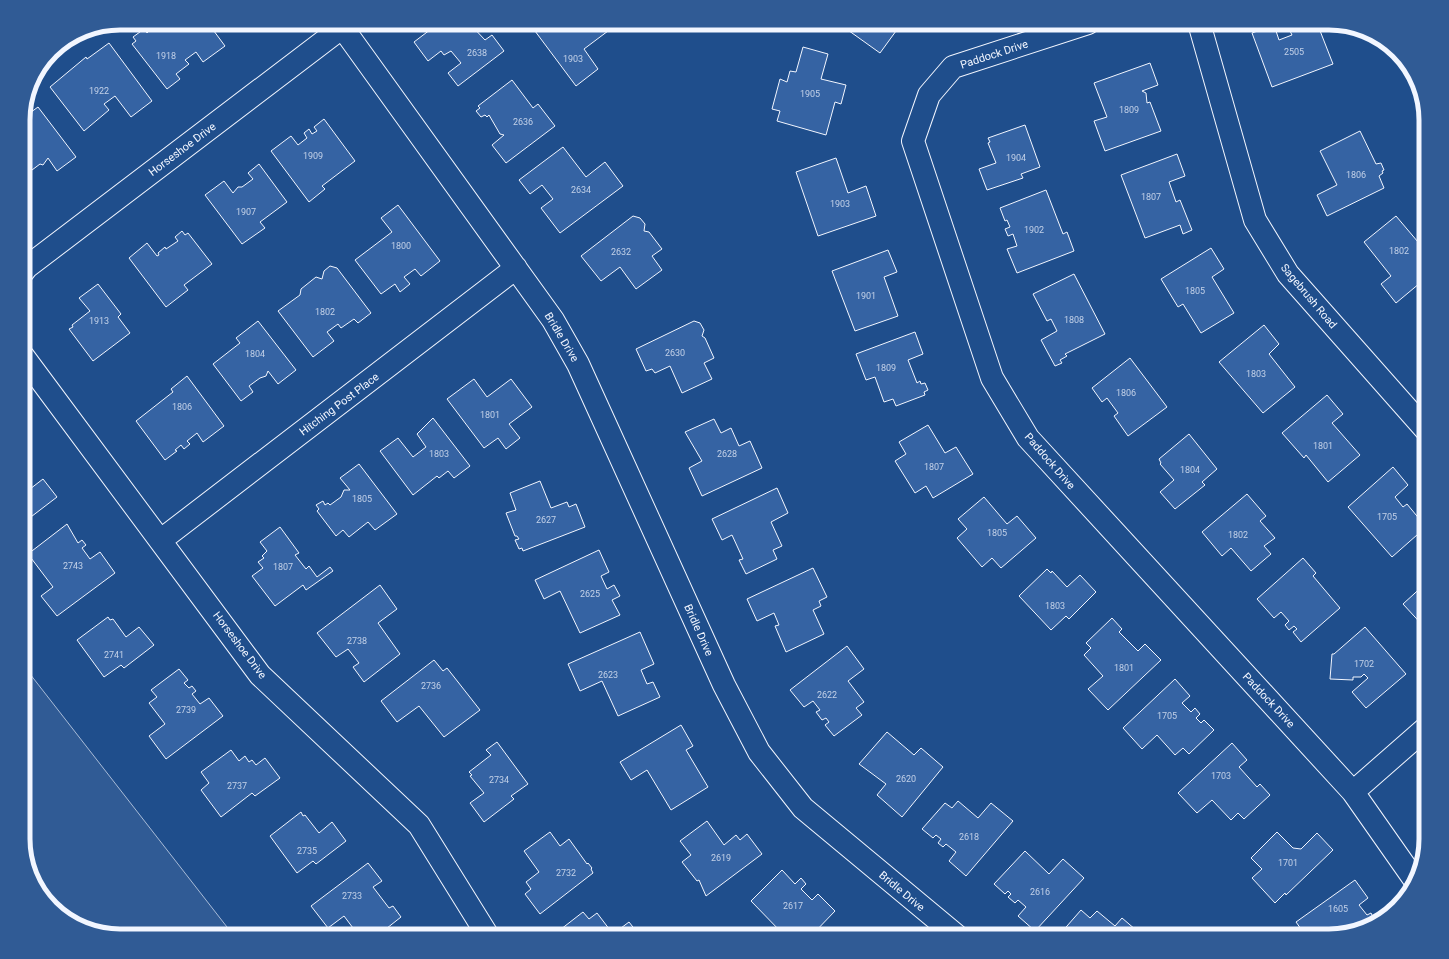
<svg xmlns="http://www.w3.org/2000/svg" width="1449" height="959" viewBox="0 0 1449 959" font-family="Roboto,sans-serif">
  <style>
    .green { fill: #305b95; stroke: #a8bbd7 }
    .building { fill: #3563a3; stroke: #f2f6ff }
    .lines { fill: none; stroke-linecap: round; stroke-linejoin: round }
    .street-casing { stroke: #f2f6ff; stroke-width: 24 }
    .street { stroke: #1f4e8c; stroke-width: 22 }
    .labels { text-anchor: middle; stroke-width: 3; stroke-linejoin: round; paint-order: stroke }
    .number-label { font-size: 9px; fill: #c3d1e8 }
    .street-label { font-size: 11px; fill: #f2f6ff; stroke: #1f4e8c }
    .rim { fill: none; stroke: #f2f6ff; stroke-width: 5 }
  </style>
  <rect width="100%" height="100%" fill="#1f4e8c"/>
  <path class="green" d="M23 665 234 936H120L66 920 36 887 23 845Z"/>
  <path class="building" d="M150 23H208L225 46 203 62 196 52 185 60 189 64 176 74 180 79 167 89 132 44 136 41 133 37 144 29 147 33 150 30 149 29 151 27 149 24Z
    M244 23H257L249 30Z
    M439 23H469L485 40 492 35 504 51 458 86 448 73 461 63 451 51 444 55 441 51 428 61 414 42Z
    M529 23H614L616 25 584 49 598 69 576 86Z
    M838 23H884L896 31 880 53Z
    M1310 23H1317L1333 64 1272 87 1252 33 1274 25 1279 40 1292 35 1290 31Z
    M109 43 152 101 131 117 115 96 104 104 109 110 84 131 50 87 86 57 87 59Z
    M803 47 828 54 821 79 846 85 841 104 835 102 826 135 777 121 780 111 772 109 780 79 787 82 790 71 796 72Z
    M1150 63 1158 85 1142 91 1146 93 1147 103 1150 102 1161 131 1105 151 1094 121 1107 117 1094 83Z
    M512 80 533 108 538 104 555 126 506 163 492 145 504 135 500 134 489 115 487 117 485 115 481 117 476 111 480 108 478 106Z
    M38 107 76 157 57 171 48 158 43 165 40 164 28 173 30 176 28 178 30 181 24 186 23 118Z
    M324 119 355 161 322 186 325 189 309 202 271 151 291 136 298 145 307 138 304 133 309 129 312 134 317 131 314 127Z
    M1025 125 1040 167 1021 174 1023 178 987 190 979 169 996 163 988 143 990 142 988 138Z
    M1360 131 1376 164 1381 163 1384 170 1382 171 1383 173 1379 176 1384 188 1327 216 1317 195 1337 185 1320 151Z
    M563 147 586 177 605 162 623 186 560 233 541 208 553 199 542 185 530 194 519 180Z
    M1177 154 1185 176 1169 182 1176 202 1180 200 1192 230 1183 234 1180 225 1145 238 1121 175Z
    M836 158 848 193 866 186 876 216 818 236 796 172Z
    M259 164 287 202 260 222 265 228 242 244 205 195 224 181 233 193 238 187H242L253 179 248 173Z
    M1046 190 1063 234 1067 232 1074 251 1017 273 1007 249 1017 246 1013 234 1008 236 1005 229 1010 227 1007 220 1005 221 1000 208Z
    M398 205 440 261 421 276 415 269 404 277 410 284 400 292 395 284 381 294 355 260 392 232 381 218Z
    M633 216 640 218 645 224 644 231 649 232 662 249 652 256 662 270 636 289 620 267 601 281 581 256Z
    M1396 216 1418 242 1426 236V278L1396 303 1381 284 1391 276 1364 242Z
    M182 231 185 235 188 233 212 264 184 285 188 290 166 307 129 258 147 243 157 256 159 255 158 253 165 247 166 249 178 241 175 237Z
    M1211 248 1224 269 1212 277 1234 313 1201 333 1183 304 1178 307 1161 279Z
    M888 250 897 272 884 277 898 316 855 331 832 271Z
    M330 266 337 268 371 313 358 323 354 319 341 328 338 324 327 332 334 341 313 357 278 311 300 295 301 289 316 277 322 279 324 271Z
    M1074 274 1105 334 1065 354 1067 356 1060 360 1062 363 1055 366 1041 340 1057 331 1051 319 1047 321 1033 294Z
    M98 284 121 314 118 317 130 333 93 361 69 329 73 327 72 325 90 311 79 298Z
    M258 321 296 370 278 384 268 371 266 376 260 378 249 386 253 392 241 401 213 364 240 343 236 338Z
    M694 321 700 323 704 330 702 336 705 338 714 358 704 363 712 379 682 393 670 366 655 373 652 369 646 371 636 349Z
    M1264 325 1279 344 1269 354 1295 387 1263 413 1219 362Z
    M915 332 923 354 908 360 917 383 920 381 921 384 925 383 928 390 924 392 925 395 896 406 893 399 884 402 875 377 866 380 856 354Z
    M1130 358 1167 407 1128 436 1114 416 1118 413 1107 398 1102 402 1092 388Z
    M187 376 224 426 203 442 197 433 187 441 190 444 184 449 181 445 175 450 177 451 165 460 136 421 173 392 171 389Z
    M474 379 487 397 511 379 532 407 509 424 520 438 506 449 498 438 484 448 447 399Z
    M1327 395 1343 414 1332 423 1360 455 1328 482 1306 455 1304 458 1282 433Z
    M433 418 470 466 454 478 448 471 439 478 437 476 413 495 380 451 398 438 413 457 426 447 417 434Z
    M714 419 721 433 731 428 739 446 750 441 762 468 702 496 689 468 702 461 685 432Z
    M928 425 945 453 956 447 973 474 933 498 926 486 915 493 895 461 906 454 899 442Z
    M1189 434 1217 469 1202 482 1205 485 1175 509 1160 492 1174 480 1160 464 1161 463 1159 459Z
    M359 464 397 514 375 530 368 522 349 537 343 530 336 536 317 511 319 509 316 505 323 501 325 505 328 503 330 505 341 497 344 490H350L340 478Z
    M1393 467 1408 485 1395 497 1403 507 1407 504 1426 527 1392 557 1348 507Z
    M43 479 57 497 23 523V480H26L30 486 28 487 30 489Z
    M540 481 551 508 567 502 569 507 576 504 585 527 523 551 522 548 519 549 515 540 519 539 517 536H515L506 513 516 510 510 493Z
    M777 488 788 513 771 522 782 546 773 550 777 559 746 574 739 560 743 559 732 535 722 540 712 519Z
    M1247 494 1266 516 1260 521 1275 538 1264 546 1271 554 1251 571 1231 548 1222 556 1202 532Z
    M984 497 1007 524 1017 516 1036 538 1001 568 992 558 982 567 957 538 967 529 958 519Z
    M67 524 78 543 82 540 86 545 82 548 90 559 100 552 115 573 57 616 41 596 53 587 28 554Z
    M280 527 299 553 295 555 306 569 309 566 317 577 330 567 333 571 306 590 303 585 275 606 252 576 263 568 258 562 264 558 262 556 267 551 260 542Z
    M599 550 609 572 601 576 607 589 614 585 620 596 612 600 620 615 580 633 560 591 544 599 535 580Z
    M1303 558 1316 573 1313 576 1340 608 1301 642 1293 632 1297 629 1294 626 1289 630 1285 625 1289 621 1281 612 1274 618 1257 599Z
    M813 568 827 597 819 601 821 606 813 610 824 634 786 652 775 626 779 625 774 613 757 621 747 599Z
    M1047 569 1051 573 1052 571 1067 587 1080 575 1096 592 1069 619 1066 616 1051 630 1019 596Z
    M1426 583V629L1403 604Z
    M380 585 397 609 378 623 400 654 364 682 353 667 359 663 348 649 336 657 317 633Z
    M108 617 110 620 113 619 126 637 139 627 154 645 124 668 121 665 104 677 77 640Z
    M1112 618 1122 629 1119 632 1138 651 1145 644 1161 660 1108 710 1088 689 1103 676 1084 655 1091 648 1086 643Z
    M1365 627 1406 674 1366 708 1352 692 1368 678 1364 674 1361 677H1353V680L1330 679 1332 654H1334Z
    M640 632 654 664 641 670 647 684 653 682 660 697 618 716 602 681 580 691 568 664Z
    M847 646 864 669 848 681 864 702 856 708 862 715 834 736 825 725 829 722 826 718 822 720 816 712 820 710 813 701 804 707 790 690Z
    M434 660 443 671 447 668 480 710 444 737 419 706 397 722 381 701Z
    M179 669 188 680 184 683 189 688 192 686 196 691 192 694 200 704 209 698 223 716 166 759 149 736 165 724 149 703 157 697 151 690Z
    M1175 679 1190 696 1182 703 1191 712 1195 708 1200 714 1196 718 1201 723 1204 720 1214 730 1189 754 1183 748 1175 755 1157 735 1142 749 1123 728Z
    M681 725 693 746 686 750 708 787 671 810 647 770 631 780 620 762Z
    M887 732 914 755 921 748 943 767 902 817 877 795 886 784 859 764Z
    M497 742 528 784 511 796 514 799 484 822 470 803 484 793 470 776 472 775 469 772 491 755 486 750Z
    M1232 743 1247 760 1239 767 1257 787 1260 784 1270 795 1244 819 1238 813 1231 820 1212 800 1197 813 1178 793Z
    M231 750 239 761 245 756 249 762 252 760 256 765 265 758 280 778 255 796 252 793 221 817 201 790 209 783 201 772Z
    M958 801 978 818 991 803 1013 821 966 876 949 861 956 852 946 844 943 847 938 843 941 839 936 835 933 838 922 829 945 803 952 808Z
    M301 812 303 816 305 815 319 833 332 822 346 841 316 864 313 861 297 873 270 836Z
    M707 821 724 845 736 835 740 840 747 834 762 854 706 896 699 880 697 881 682 862 691 855 680 841Z
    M550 832 560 846 569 839 587 864 588 863 592 868 591 869 593 873 540 914 525 894 531 889 526 882 539 872 524 851Z
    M1277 832 1293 848 1301 849 1317 833 1333 850 1286 895 1285 893 1275 903 1252 878 1262 869 1251 858Z
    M1025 851 1049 874 1063 859 1084 878 1035 931 1018 916 1026 907 1018 900 1015 903 1008 897 1011 894 1008 891 1005 894 994 884Z
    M368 863 382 881 373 887 389 908 393 906 401 917 377 936H371L368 932 359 936 344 916 328 928 311 906Z
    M782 870 795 884 801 878 806 884 801 889 812 900 818 894 835 911 811 936H781L783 934 751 901Z
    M1355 880 1368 898 1359 905 1367 915 1371 913 1374 919 1371 921 1373 924 1330 936 1328 933 1324 936H1306L1296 922Z
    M1081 910 1090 918 1097 911 1115 926 1122 918 1143 936H1062L1060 934Z
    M583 912 589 919 597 913 613 934 629 922 640 936H558L556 933Z"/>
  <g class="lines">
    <g class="street-casing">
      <path id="street" d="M1088 23 953 67 929 95 913 141 992 378 1028 438 1353 792 1414 879
        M1199 23 1255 220 1288 274 1426 430
        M342 27 553 320 578 364 724 685 759 752 803 808 957 936
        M23 272 27 267 348 23
        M23 356 260 675 419 825 488 936
        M161 540 516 268
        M1353 792 1426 728"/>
    </g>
    <use href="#street" class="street"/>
  </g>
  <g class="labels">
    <g class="number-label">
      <text x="1294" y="55">2505</text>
      <text x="477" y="56">2638</text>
      <text x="166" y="59">1918</text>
      <text x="573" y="62">1903</text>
      <text x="99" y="94">1922</text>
      <text x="810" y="97">1905</text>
      <text x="1129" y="113">1809</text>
      <text x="523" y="125">2636</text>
      <text x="313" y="159">1909</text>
      <text x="1016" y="161">1904</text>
      <text x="1356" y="178">1806</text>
      <text x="581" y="193">2634</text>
      <text x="1151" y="200">1807</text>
      <text x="840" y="207">1903</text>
      <text x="246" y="215">1907</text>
      <text x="1034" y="233">1902</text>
      <text x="401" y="249">1800</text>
      <text x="1399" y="254">1802</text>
      <text x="621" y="255">2632</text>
      <text x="1195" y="294">1805</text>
      <text x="866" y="299">1901</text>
      <text x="325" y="315">1802</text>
      <text x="1074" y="323">1808</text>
      <text x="99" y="324">1913</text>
      <text x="675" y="356">2630</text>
      <text x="255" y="357">1804</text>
      <text x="886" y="371">1809</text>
      <text x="1256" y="377">1803</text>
      <text x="1126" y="396">1806</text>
      <text x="182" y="410">1806</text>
      <text x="490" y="418">1801</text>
      <text x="1323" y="449">1801</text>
      <text x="439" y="457">1803</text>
      <text x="727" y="457">2628</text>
      <text x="934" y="470">1807</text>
      <text x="1190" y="473">1804</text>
      <text x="362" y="502">1805</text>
      <text x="1387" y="520">1705</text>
      <text x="546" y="523">2627</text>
      <text x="997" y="536">1805</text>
      <text x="1238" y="538">1802</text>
      <text x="73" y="569">2743</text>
      <text x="283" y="570">1807</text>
      <text x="590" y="597">2625</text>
      <text x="1055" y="609">1803</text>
      <text x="357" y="644">2738</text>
      <text x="114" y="658">2741</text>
      <text x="1364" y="667">1702</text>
      <text x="1124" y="671">1801</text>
      <text x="608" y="678">2623</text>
      <text x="431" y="689">2736</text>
      <text x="827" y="698">2622</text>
      <text x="186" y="713">2739</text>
      <text x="1167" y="719">1705</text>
      <text x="1221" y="779">1703</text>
      <text x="906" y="782">2620</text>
      <text x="499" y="783">2734</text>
      <text x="237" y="789">2737</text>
      <text x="969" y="840">2618</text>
      <text x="307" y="854">2735</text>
      <text x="721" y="861">2619</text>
      <text x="1288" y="866">1701</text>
      <text x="566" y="876">2732</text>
      <text x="1040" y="895">2616</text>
      <text x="352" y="899">2733</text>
      <text x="793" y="909">2617</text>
      <text x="1338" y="912">1605</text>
    </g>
    <g class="street-label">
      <text transform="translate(994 54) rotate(-18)" y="4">Paddock Drive</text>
      <text transform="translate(182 149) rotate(-37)" y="4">Horseshoe Drive</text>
      <text transform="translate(1309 296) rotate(50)" y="4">Sagebrush Road</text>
      <text transform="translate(562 337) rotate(59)" y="4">Bridle Drive</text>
      <text transform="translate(339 404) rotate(-37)" y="4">Hitching Post Place</text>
      <text transform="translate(1050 461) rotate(49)" y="4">Paddock Drive</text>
      <text transform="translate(699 630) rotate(66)" y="4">Bridle Drive</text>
      <text transform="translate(240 645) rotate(53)" y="4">Horseshoe Drive</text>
      <text transform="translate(1269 700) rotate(47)" y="4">Paddock Drive</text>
      <text transform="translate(902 891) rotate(40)" y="4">Bridle Drive</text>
    </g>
  </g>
  <path d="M0 0H1449V959H0ZM120 30H1329A90 90 0 0 1 1419 120V839A90 90 0 0 1 1329 929H120A90 90 0 0 1 30 839V120A90 90 0 0 1 120 30Z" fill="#305b95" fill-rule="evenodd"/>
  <path class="rim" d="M120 30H1329A90 90 0 0 1 1419 120V839A90 90 0 0 1 1329 929H120A90 90 0 0 1 30 839V120A90 90 0 0 1 120 30Z"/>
</svg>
